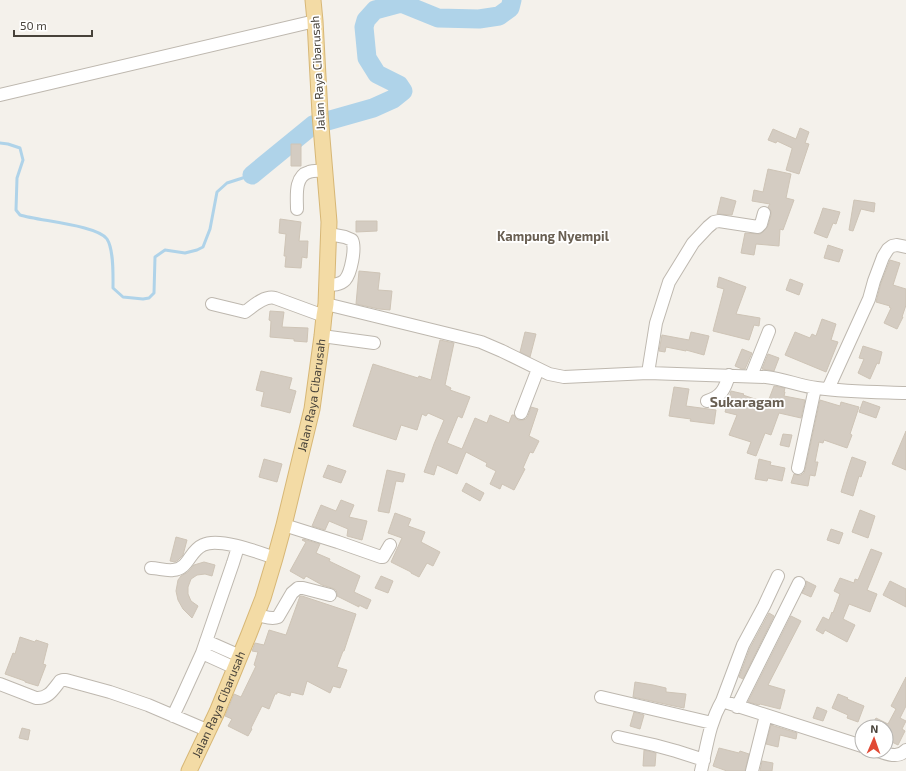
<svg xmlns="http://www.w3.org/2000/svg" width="906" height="771" viewBox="0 0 906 771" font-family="'Exo 2',sans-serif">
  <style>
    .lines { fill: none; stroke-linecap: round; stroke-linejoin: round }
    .stream { stroke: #afd3e9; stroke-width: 3 }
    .river { stroke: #afd3e9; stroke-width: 19 }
    .building { fill: #d4ccc2; stroke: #cec4b6 }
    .minor-casing { stroke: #beb8af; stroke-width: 14 }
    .major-casing { stroke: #d7b776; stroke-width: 17 }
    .minor { stroke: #fff; stroke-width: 12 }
    .major { stroke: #f3dba5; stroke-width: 15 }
    .labels { text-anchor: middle; stroke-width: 3.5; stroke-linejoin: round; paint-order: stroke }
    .street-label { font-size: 12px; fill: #47423a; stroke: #fff }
    .neighbourhood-label { font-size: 13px; font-weight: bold; fill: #695f52; stroke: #fff }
    .quarter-label { font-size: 14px; font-weight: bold; fill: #695f52; stroke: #fff }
  </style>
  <rect width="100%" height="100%" fill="#f4f1eb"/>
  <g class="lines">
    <path class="stream" d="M0 143 8 144 20 148 23 160 17 178 16 210 20 215C39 221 97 225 107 239 114 250 113 275 113 288L123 297 143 299 149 298 154 293 155 257 165 250 185 253 197 250 203 247 210 229 217 192 227 183 252 175"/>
    <path class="river" d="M252 175 313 125 373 108 393 99 403 91 399 85 377 74 367 58 364 27 366 20 375 10 401 3 438 18 479 19 499 16 510 8 512 0"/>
  </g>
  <path class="building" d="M800 128 809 132 805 143 809 144 799 174 786 170 792 149V148L777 141 776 143 768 140 773 129 796 139Z
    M291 144H301V166H291Z
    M768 169 791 174 786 198 794 200 783 230 780 229 779 246 756 244 754 255 741 253 745 233 760 234 763 232 768 226 771 215V211L768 207 770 204 752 201 754 190 763 192Z
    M721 197 736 201 732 215 717 214Z
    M854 200 875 203 874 212 861 209 853 231 849 230Z
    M823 208 840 212 836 224 833 223 827 238 814 233 820 217Z
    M280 219 301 222 299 241H308L307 258 302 257 301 268 285 267 286 256H284L286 234 279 233Z
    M356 221H377V231L356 232Z
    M828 245 843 250 839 262 824 258Z
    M890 260 900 263 893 285 906 289V305L902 317H903L897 329 884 323 891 308 889 307 890 306 876 302 881 283Z
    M359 271 380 273 378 290 392 291 390 310 379 309 356 304Z
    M719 277 746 287 736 314 760 318 759 326 754 325 749 340 713 331 724 289 717 287Z
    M790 279 803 284 799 295 786 290Z
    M270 311 284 312 282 327 308 328 307 342 294 341V339L270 337 271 321 269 320Z
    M822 319 836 324 831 340 838 342 826 372 785 355 795 332 810 338 812 334 816 336Z
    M525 332 536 334 530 357 520 352Z
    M691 332 709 336 704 355 686 350V351L666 347 665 352 659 351 662 335 689 340Z
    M440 340 454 343 445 385 451 388 450 390 470 397 462 418 458 416 447 443 462 449 475 418 487 423 490 415 509 423 512 415H514L518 420H523L526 419 528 416 531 407 538 409 529 436 539 441 533 453 530 452 523 468 525 469 514 490 502 484 500 489 490 484 496 471 486 466 487 463 466 452 457 474 437 465 434 475 424 472 434 444 444 420 428 413 426 416 422 414 417 430 401 425 396 440 353 426 373 364 418 378 419 376 431 380Z
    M863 346 882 352 879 364 877 363 870 379 858 373 864 359 859 358Z
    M742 349 752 353 745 369H742L735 366Z
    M768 354 779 358 774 371 762 369Z
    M261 371 292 378 289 389 296 391 290 413 279 410 261 406 264 392 256 390Z
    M774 386 785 388 784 392H785L784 396 805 400 801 418 779 413 771 435 765 433 756 456 747 453 751 442 729 435 737 415 725 412 731 391 744 394 743 395 767 403 768 399H769Z
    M674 387 689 389 686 406 716 410 714 424 690 421 691 419 669 416Z
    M820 400 840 406 841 402 859 407 850 434 852 435 847 448 824 440 823 443 819 442 815 462H818L815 476 810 475 808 486 791 483 794 474 797 475H801L804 473 805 470Z
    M863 401 880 407 876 418 859 412Z
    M906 431V470L892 464Z
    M783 434 792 435 789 447 780 445Z
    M852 457 866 462 861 477 859 476 853 496 841 492 847 472Z
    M264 459 282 464 277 482 259 477Z
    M759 459 771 462 770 465 785 468 782 481 768 478 767 481 755 479Z
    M328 465 346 471 341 483 323 477Z
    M387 470 405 474 403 482 396 481 389 513 378 511Z
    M466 483 484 493 480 501 462 491Z
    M341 500 354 505 349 517 367 521 362 540 347 536 348 529 329 521 325 530 312 526 321 505 336 511Z
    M860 510 875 516 868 538 852 532Z
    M395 513 411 519 408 526 425 532 421 542 440 552 433 566 427 563 419 577 411 573V572L391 562 402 538 388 533Z
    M831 529 843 533 839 544 827 540Z
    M176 537 187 540 183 555 178 560 175 562 170 561Z
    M303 539 320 544 316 553 330 559 329 561 360 576 354 592 371 600 367 609 359 605V607L337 596V593L336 590 332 588 322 585 306 576 304 579 290 571 306 542 302 540Z
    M871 549 882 553 867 590 877 594 870 612 849 604 843 619 855 625 847 642 825 630 823 634 816 630 823 617 829 620 832 612 833 613 840 594 834 591 840 578 854 583 855 579 858 580Z
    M204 562 215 565 212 576 205 574 197 575 191 579 188 587V594L191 601 198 606 192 618 183 609 178 600 176 591 178 580 181 576 188 572 194 565Z
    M381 576 393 581 388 593 375 588Z
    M806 581 816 586 811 597 802 593 806 586Z
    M890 581 906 589V607L883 595Z
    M300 596H302L356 614 344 651H343L337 667 347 670 340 688 333 686 330 693 307 681 303 695 291 692 290 696 277 692V694H275L269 709 262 706 251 728 252 729 248 736 228 726 232 719 225 716 234 694 241 697 256 666 254 665 258 652 252 651 255 643 264 645 269 630 286 635Z
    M769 613 774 616 743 679 739 677 750 648Z
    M791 616 801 621 768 685 785 690 780 709 760 704 759 705 748 702Z
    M20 637 35 642 36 640 48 644 43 664 46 665 38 686 25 682V681L5 674 13 653 15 654Z
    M906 677V706L900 718 906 721 902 729 905 731 898 745 886 739V727H871L876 718 888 724 896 709 891 706Z
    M635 682 653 685 666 688V692L686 694 684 708 674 706 633 697Z
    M838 694 848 698 847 699 864 706 858 722 847 718 848 715 832 708Z
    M817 707 827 711 823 721 813 718Z
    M634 712 644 715 640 729 630 726Z
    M771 725 797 733 796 739 780 735 778 747 766 744Z
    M22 728 30 730 28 740 19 738Z
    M719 748 739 753 740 751 749 754 745 771H727L713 766Z
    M644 750 656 753 655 766H643Z
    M762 761 773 763 772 771H760Z"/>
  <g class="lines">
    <g class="minor-casing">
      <path id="minor" d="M0 95 315 21
        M297 209C297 197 294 176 309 172 314 170 320 171 325 171
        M327 285C333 285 340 285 345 280 351 273 356 248 352 240L345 237 329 234
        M212 304 245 312C253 306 265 295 275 298L324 316
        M326 304 481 342 502 351 549 374 564 377 648 373 766 377C784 379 800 386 817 388 847 392 876 392 906 393
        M322 336 374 343
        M648 373 656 323 669 282 693 243 708 227 714 222 719 221 758 227 761 224 764 213
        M751 376 769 331
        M828 389 869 299 874 281 883 257 888 249 892 246 897 245 906 247
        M707 401C721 397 725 389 729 375
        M521 413 538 369
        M798 468 815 388
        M284 525 338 542 381 557H383L390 545
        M151 568C158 568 166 571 173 570 189 569 189 551 203 545 219 537 258 552 275 558
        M257 615C264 616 271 620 278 617L292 593 298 588H303L330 595
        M206 641 240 656
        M202 653 235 668
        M0 684 36 698C48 699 53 690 60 681L63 680H66L110 692 148 705 209 731
        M601 697 712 723
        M722 701 743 645 764 606 778 576
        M737 707 799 583
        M173 716 182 697 202 653 233 563 238 547
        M618 737 654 745 676 751 704 760
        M878 751C888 754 898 759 906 750
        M701 771C707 746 709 724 722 701L862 746
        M752 771 766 715"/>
    </g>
    <g class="major-casing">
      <g id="major">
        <path id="s1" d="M189 771 217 712 249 634 263 598 275 558 284 525 312 409 322 336 324 316 326 304 329 222 320 114 315 21 313 0"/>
      </g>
    </g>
    <use href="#minor" class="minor"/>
    <use href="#major" class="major"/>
  </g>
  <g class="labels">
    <g class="street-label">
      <text transform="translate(318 73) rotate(-93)" y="4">Jalan Raya Cibarusah</text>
      <text dy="4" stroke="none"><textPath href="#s1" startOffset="397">Jalan Raya Cibarusah</textPath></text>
      <text dy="4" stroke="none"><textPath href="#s1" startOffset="73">Jalan Raya Cibarusah</textPath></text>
    </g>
    <g class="neighbourhood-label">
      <text x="553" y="241">Kampung Nyempil</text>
    </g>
    <g class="quarter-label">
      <text x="747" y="407">Sukaragam</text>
    </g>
  </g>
  <g transform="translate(874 739) rotate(2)"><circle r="19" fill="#ffffff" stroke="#b5b3b0"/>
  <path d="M0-3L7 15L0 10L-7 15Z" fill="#e14a35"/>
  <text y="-6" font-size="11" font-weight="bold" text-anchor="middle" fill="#47423a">N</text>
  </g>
  <path d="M14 30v6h78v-6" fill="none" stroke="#47423a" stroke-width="2"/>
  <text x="20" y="30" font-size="12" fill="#47423a" stroke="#ffffff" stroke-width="3" paint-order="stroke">50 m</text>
</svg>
